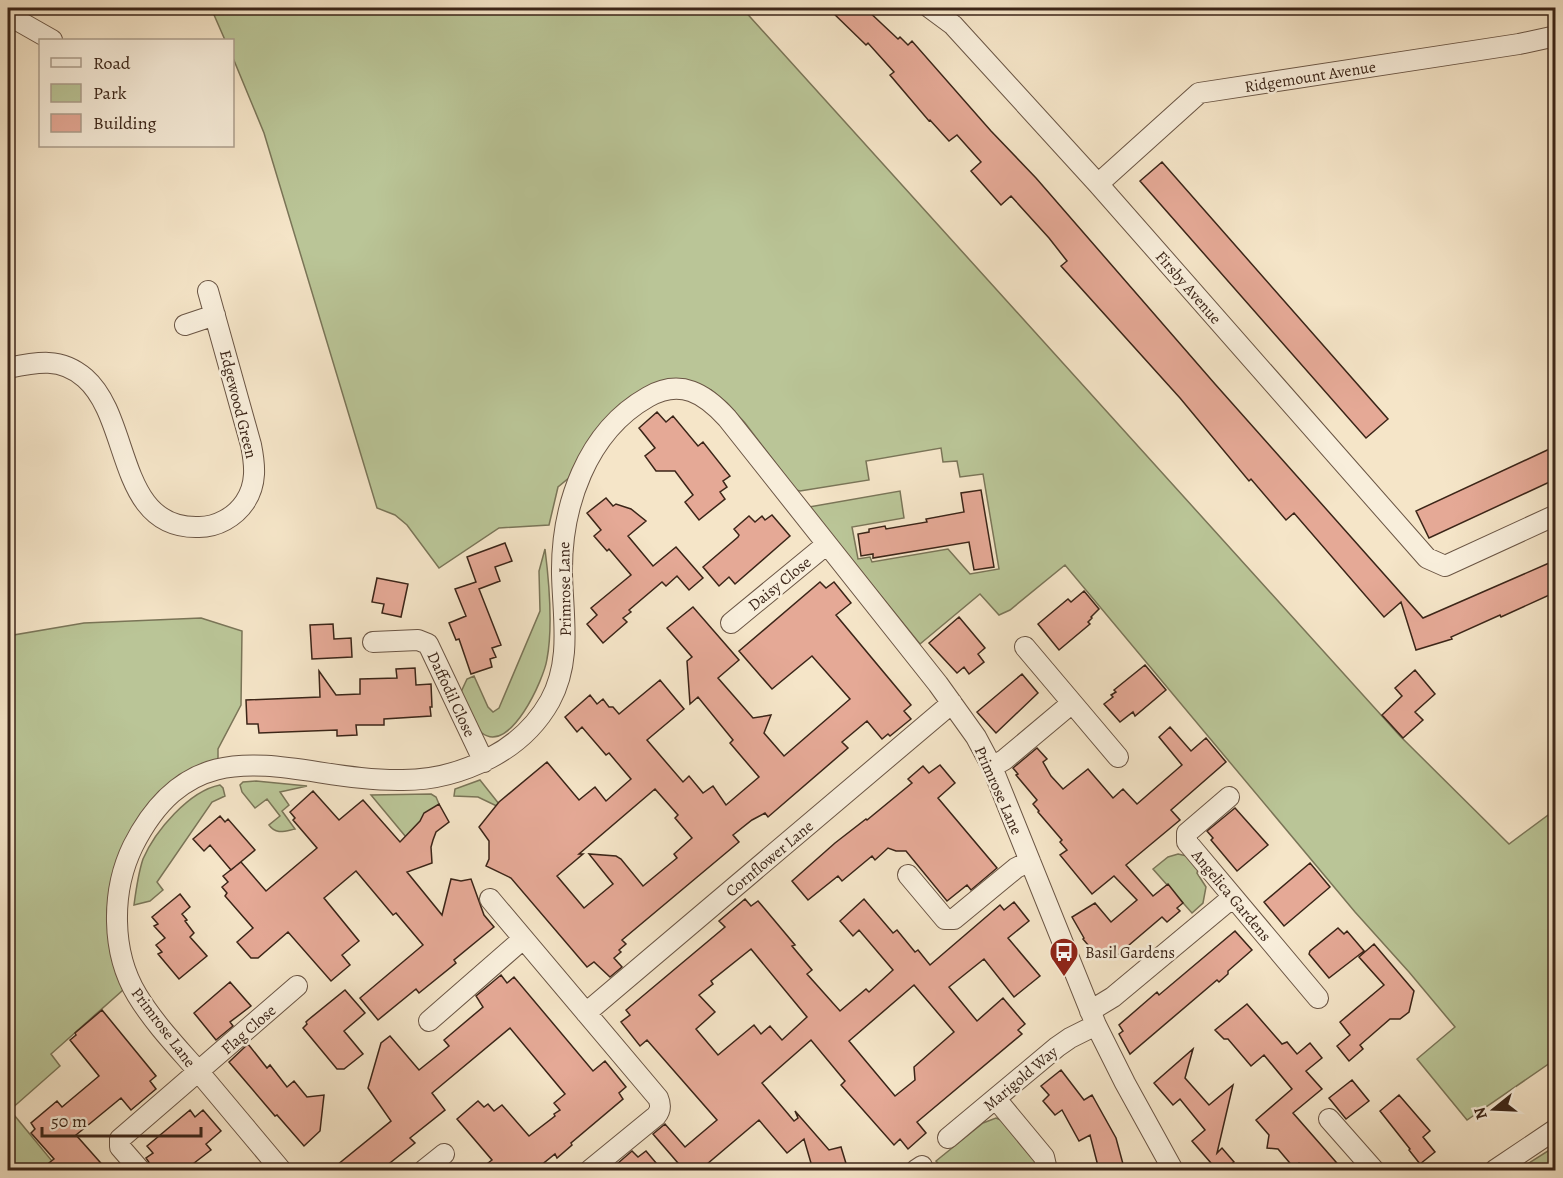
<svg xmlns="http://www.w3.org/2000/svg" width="1563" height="1178" viewBox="0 0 1563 1178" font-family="Alegreya,serif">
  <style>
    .green { fill: #bac597; stroke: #7a7558; stroke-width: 1.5 }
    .building { fill: #e5a996; stroke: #3b2518; stroke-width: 1.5; fill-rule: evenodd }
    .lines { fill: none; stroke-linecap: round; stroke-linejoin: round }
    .minor-casing { stroke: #6a5544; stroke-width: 22 }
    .minor { stroke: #f8eedb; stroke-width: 20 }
    .labels { text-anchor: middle; stroke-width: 5; stroke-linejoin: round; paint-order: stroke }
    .street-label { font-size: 16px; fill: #3b2518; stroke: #f8eedb }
    .poi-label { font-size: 16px; fill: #3b2518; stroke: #f8eedb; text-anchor: start }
  </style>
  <rect width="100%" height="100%" fill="#f5e5c8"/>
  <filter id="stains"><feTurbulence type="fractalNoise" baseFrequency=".00333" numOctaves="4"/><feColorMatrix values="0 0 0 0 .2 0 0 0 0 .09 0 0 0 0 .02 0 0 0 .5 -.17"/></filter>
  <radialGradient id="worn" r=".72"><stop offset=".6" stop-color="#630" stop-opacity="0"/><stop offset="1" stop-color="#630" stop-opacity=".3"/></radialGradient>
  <path class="green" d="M211 8H742L1400 736 1509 844 1555 810V1070L1550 1063 1467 1120 1417 1059 1455 1027 1409 972 1355 912 1065 565 1010 610 999 615 980 594 920 644 809 507 900 491 904 518 852 527 858 559 870 557 872 562 948 549 970 574 999 569 983 474 960 477 957 461 943 462 941 448 866 461 869 480 800 491 796 490 745 423 727 403 711 390 696 384H654L640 391 627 400 580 457 570 477 558 487 549 525 499 528 439 568 407 525 395 515 377 508 264 133 233 58 232 40H225Z
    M545 549C549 581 553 627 547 659 544 679 510 755 482 733 474 726 466 702 461 692L467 679 474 676 488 707 493 712 499 708 540 611 539 571Z
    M201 618 242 631 241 705 218 749V760L147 808 133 827 122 847 115 868 107 911 111 954 123 990 51 1054 60 1066 10 1110 52 1161 40 1170H8V636L84 623Z
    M480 780 503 809 478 797 454 796 455 789Z
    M256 781 307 786 280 792 289 805 282 811 295 829C285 831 276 835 269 825L280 816 267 799 255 808 242 792 240 785 243 782Z
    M220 785 223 788 225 796 212 802 157 882 163 890 150 901 134 905C136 890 138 874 143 859 155 831 189 791 220 785Z
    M431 794 436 797 439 804C424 815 415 825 411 843L371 795Z
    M1178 854 1187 856 1199 865 1197 873 1206 887 1203 903 1192 913 1153 869 1168 857Z
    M996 1118 1003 1121 1034 1156 1038 1170H989L969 1167 964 1170H944L936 1161 983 1123Z
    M1551 1149 1555 1154V1170H1518Z"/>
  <path class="building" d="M828 8H865L898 39 900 37 908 45 912 41 991 131 1036 178 1215 384 1423 618 1556 560V592L1501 617 1500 615 1451 637 1452 639 1416 650 1401 602 1384 617 1294 513 1286 520 1251 479 1249 481 1180 398 1061 266 1067 261 1049 238 1011 196 1001 205 971 171 981 162 957 135 949 141 930 120 929 121 890 75 894 72 868 43 866 45Z
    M1162 162 1388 419 1366 438 1140 181Z
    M657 412 666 422 673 416 698 446 703 442 730 476 723 481 727 487 720 492 725 499 699 520 685 502 693 495 675 471H656L645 456 655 448 639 428Z
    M1556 446V479L1429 538 1416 511Z
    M981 490 994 567 974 570 969 542 873 558V554L861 556 858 534 869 532V529L885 526 886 529 927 522 926 519 964 512 961 493Z
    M606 498 613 506 616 504 631 509 646 521 628 536 653 566 676 547 703 578 689 590 677 576 666 586 662 582 629 610 631 612 623 618 627 622 603 643 587 624 597 615 591 608 631 575 609 549 607 551 594 536 601 530 587 513Z
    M772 515 790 536 735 584 729 577 719 586 703 567 738 537 739 535 734 529 749 516 755 522 762 516 765 520Z
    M505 543 512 561 495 567 500 581 479 589 501 645 492 648 496 657 490 659 492 667 471 674 459 639 456 640 449 623 466 616 455 589 476 582 467 557Z
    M377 578 408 584 401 617 382 613 384 604 372 602Z
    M820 582 826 588 834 582 851 603 836 615 911 705 904 711 911 719 890 736 888 734 882 739 867 721 842 742 848 748 768 817 765 813 752 820 733 835 739 842 622 940 626 944 619 950 621 952 614 958 622 967 610 977 594 962 587 967 511 878 486 866 489 859V841L479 827 499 802 547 762 579 800 595 787 606 801 631 779 609 753 606 755 582 727 577 732 565 717 590 695 597 704 603 699 609 707H613L619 714 660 680 684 709 647 740 683 782 689 776 703 793 713 786 726 805 759 777 730 743 733 740 698 697 690 704 687 661 692 657 667 628 693 607 739 660 718 678 753 718 771 715 764 733 784 756 850 699 812 656 772 689 739 651ZM655 789 678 815 675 818 692 838 674 854 677 858 643 886 621 859 616 856 589 854 613 884 584 908 557 876 583 854H579Z
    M1084 591 1099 609 1091 617 1092 618 1088 622 1090 624 1059 650 1038 624 1068 599 1071 602Z
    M959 617 985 648 978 654 984 662 969 674 964 667 957 673 929 643Z
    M333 624 334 639 351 638 352 657 312 659 310 625Z
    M1145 665 1166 690 1135 716 1133 712 1120 722 1104 704 1113 697 1111 695 1116 692 1114 690Z
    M415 668 416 685 431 684 432 707H430L431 716 384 719V725H356L357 735 337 736V730L259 733 258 724H247L246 700 320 697 319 671 336 695 360 694V679L397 678 396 669Z
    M1415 670 1435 694 1415 712 1423 720 1403 738 1382 715 1402 696 1395 688Z
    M1022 674 1038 693 996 733 977 712Z
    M1170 727 1191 751 1206 738 1226 762 1171 810 1180 820 1126 865 1153 896 1168 884 1183 903 1177 908 1180 911 1167 922 1162 917 1115 957 1109 950 1099 958 1083 939 1084 938 1072 917 1095 903 1111 922 1137 900 1114 876 1092 894 1060 855 1067 850 1060 842 1062 840 1038 812 1039 811 1033 804 1037 800 1016 775 1018 774 1013 768 1037 748 1047 759 1043 762 1051 776 1063 789 1088 769 1113 798 1123 789 1137 804 1182 765 1159 737Z
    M940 765 955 783 938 798 997 868 971 890 967 885 947 901 906 851H896L888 848 875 860 872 856 842 881 838 876 808 900 792 881 835 843 866 819 867 820 912 783 908 779 923 766 929 773Z
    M313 791 339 820 363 800 400 842 420 821 424 813 439 804 449 822 436 832 433 840 431 847 432 863 407 872 442 915 451 879 461 881 471 879 484 915 494 927 454 960 456 963 419 993 416 989 378 1020 360 998 423 945 396 913 393 915 356 871 324 898 359 941 342 955 350 965 331 981 288 932 258 958H251L237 942 253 928 225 896 227 893 222 887 228 882 223 876 241 862 266 891 317 848 293 820 295 818 290 812Z
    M1235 808 1268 845 1237 871 1211 840 1213 838 1207 831Z
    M220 816 225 822 228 819 255 850 231 870 210 845 204 851 193 839Z
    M1310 863 1330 887 1284 926 1264 902Z
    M180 894 190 907 182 914 187 920 185 921 194 933 190 937 207 956 179 979 158 954 162 952 156 945 165 938 154 926 158 924 152 917Z
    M745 899 751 906 758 901 764 908 795 945 792 946 812 970 807 974 840 1011 866 989 869 992 893 970 859 930 853 936 840 921 864 899 893 933 897 930 915 952 918 950 930 965 1000 905 1004 910 1014 902 1029 921 1008 938 1040 976 1014 997 984 959 949 987 977 1021 1003 998 1025 1024 1018 1030 1022 1034 917 1122 926 1133 908 1149 900 1139 894 1145 841 1085 845 1081 811 1040 762 1083 794 1121 798 1118 795 1111 829 1150 841 1147 848 1170H813L804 1139 787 1153 759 1120 700 1170H684L653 1134 665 1124 685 1147 717 1120 647 1040 640 1046 621 1022 630 1015 626 1010 725 927 719 921ZM751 949 807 1017 782 1040 770 1026 761 1034 754 1025 718 1055 696 1029 715 1012 699 995 713 984 711 981ZM914 985 954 1032 914 1067 915 1080 895 1096 849 1041Z
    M1338 928 1344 934 1347 931 1364 951 1329 978 1309 954 1310 951Z
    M1235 931 1252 950 1228 971V974L1219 982 1217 980 1130 1054 1119 1034 1123 1031 1119 1025 1157 992 1159 995Z
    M1374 944 1414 991 1409 1012 1400 1019H1390L1360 1045 1363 1049 1349 1061 1337 1046 1350 1035 1340 1022 1384 985 1359 957Z
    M501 975 507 983 514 977 593 1071 605 1061 626 1087 619 1093 623 1099 571 1143 572 1145 557 1158 555 1154 535 1170H479L492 1160 457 1119 478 1101 484 1107 488 1104 494 1111 502 1105 529 1136 555 1116 554 1114 560 1110 554 1103 565 1094 510 1028 432 1093 445 1110 410 1138 415 1143 381 1170H331L391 1121 368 1088 381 1043 390 1036 419 1070 449 1046 444 1040 483 1007 476 996Z
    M230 982 251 1006 230 1022 233 1026 216 1040 194 1013Z
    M345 990 365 1013 344 1031 363 1054 344 1069H337L303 1028 307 1024 306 1022 308 1020Z
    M1247 1004 1282 1044 1287 1042 1297 1054 1310 1043 1322 1058 1306 1071 1322 1089 1293 1113 1343 1170H1305L1299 1163 1294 1168 1278 1149 1267 1148 1269 1135 1256 1120 1292 1089 1264 1055 1251 1066 1228 1039H1224L1215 1030Z
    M102 1010 156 1076 150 1081 156 1089 131 1110 121 1098 76 1135 107 1170H40L54 1159 31 1133 35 1129 31 1123 57 1101 62 1107 99 1076 70 1040 76 1035 75 1033Z
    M248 1044 267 1068 270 1065 287 1087 294 1081 307 1097 324 1095 320 1131 304 1146 277 1115 275 1116 229 1062Z
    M1193 1049 1185 1078 1209 1105 1233 1085 1217 1153 1222 1148 1234 1162 1224 1170H1217L1192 1141 1205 1130 1180 1099 1173 1105 1154 1083Z
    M1061 1070 1084 1100 1092 1095 1116 1138 1123 1164 1099 1170 1090 1135 1079 1141 1062 1110 1055 1115 1043 1101 1049 1095 1041 1086Z
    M1352 1080 1369 1101 1346 1119 1329 1098Z
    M1399 1095 1430 1131 1423 1137 1435 1152 1420 1164 1409 1150 1410 1149 1380 1111Z
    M190 1110 195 1117 203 1110 221 1131 206 1144 211 1150 185 1170H154L146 1158 153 1153 147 1146Z
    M632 1151 638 1157 646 1151 662 1170H622L617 1164Z"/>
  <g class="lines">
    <g class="minor-casing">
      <path id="minor" d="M930 8 953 25 1098 184 1427 558 1445 566 1556 515
        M8 15 52 40
        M1098 184 1199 93 1519 44 1556 36
        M185 325 215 315
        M8 368C37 362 61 357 85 378 132 419 116 530 199 527 217 527 235 517 245 502 257 484 255 465 251 445L208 291
        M731 623 827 544
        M373 642 418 640 428 644 484 762
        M1025 647 1118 757
        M992 767 1004 760 1072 703
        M1229 797 1187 833V842L1318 998
        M908 875 945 919H954L1016 868 1030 861
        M490 899 658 1098C661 1105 661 1110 656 1116L590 1170
        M1090 1011 1113 997 1233 897
        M586 1013 952 703
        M429 1021 523 939
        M996 1099 1044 1157 1047 1170
        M1329 1119 1374 1170
        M948 1138 1057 1047 1070 1038 1096 1025
        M140 1170 120 1147V1139L297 986
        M281 1170C253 1137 226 1104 198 1071 177 1047 154 1023 137 995 111 952 111 891 133 846 198 717 295 782 403 780 433 780 463 772 490 758 515 745 536 726 550 701 572 661 563 618 562 574 561 507 586 432 648 397 681 378 705 394 727 418L938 684 976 737 992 767 1096 1025 1125 1083 1173 1170
        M424 1170 444 1154
        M916 1170 922 1166
        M1495 1170 1556 1129"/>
    </g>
    <use href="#minor" class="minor"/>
  </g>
  <defs>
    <g id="bus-pin" transform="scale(1.5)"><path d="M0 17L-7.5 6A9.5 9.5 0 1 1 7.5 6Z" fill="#8f2418" stroke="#f8eedb"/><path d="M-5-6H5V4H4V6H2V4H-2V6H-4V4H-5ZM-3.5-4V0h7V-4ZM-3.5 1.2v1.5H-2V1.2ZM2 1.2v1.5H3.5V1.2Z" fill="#fff"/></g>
  </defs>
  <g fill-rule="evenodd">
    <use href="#bus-pin" x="1064" y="952"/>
  </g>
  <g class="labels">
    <g class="street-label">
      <text transform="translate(1310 76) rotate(-9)" y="6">Ridgemount Avenue</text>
      <text transform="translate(1189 287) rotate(49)" y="6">Firsby Avenue</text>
      <text transform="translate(239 404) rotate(76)" y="6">Edgewood Green</text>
      <text transform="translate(779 583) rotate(-39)" y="6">Daisy Close</text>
      <text transform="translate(564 589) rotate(-91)" y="6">Primrose Lane</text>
      <text transform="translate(452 694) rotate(65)" y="6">Daffodil Close</text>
      <text transform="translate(999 790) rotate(66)" y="6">Primrose Lane</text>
      <text transform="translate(769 858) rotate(-40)" y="6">Cornflower Lane</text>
      <text transform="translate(1232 895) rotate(50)" y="6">Angelica Gardens</text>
      <text transform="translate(164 1027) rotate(53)" y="6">Primrose Lane</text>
      <text transform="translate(248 1029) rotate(-41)" y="6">Flag Close</text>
      <text transform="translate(1020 1078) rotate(-40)" y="6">Marigold Way</text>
    </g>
    <g class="poi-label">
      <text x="1085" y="958">Basil Gardens</text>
    </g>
  </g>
  <rect width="1563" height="1178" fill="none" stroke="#f5e5c8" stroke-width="30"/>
  <rect x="9" y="9" width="1545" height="1160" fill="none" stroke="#3b2518" stroke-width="3"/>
  <rect x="15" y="15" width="1533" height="1148" fill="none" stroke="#3b2518" stroke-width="1.5"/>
  <rect x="39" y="39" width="195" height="108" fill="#f8eedb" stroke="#ac9e8d" stroke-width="1.5"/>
  <rect x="51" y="58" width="30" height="9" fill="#f8eedb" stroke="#ac9e8d" stroke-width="1.5"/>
  <text x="93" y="69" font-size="18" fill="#3b2518">Road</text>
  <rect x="51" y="84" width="30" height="18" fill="#bac597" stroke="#ac9e8d" stroke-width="1.5"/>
  <text x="93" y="99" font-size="18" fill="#3b2518">Park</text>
  <rect x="51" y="114" width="30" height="18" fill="#e5a996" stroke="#ac9e8d" stroke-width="1.5"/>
  <text x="93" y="129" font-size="18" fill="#3b2518">Building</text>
  <g transform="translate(1494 1109) rotate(252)" stroke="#f8eedb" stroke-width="4.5" paint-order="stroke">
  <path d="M0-4.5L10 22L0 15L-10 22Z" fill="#3b2518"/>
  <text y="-9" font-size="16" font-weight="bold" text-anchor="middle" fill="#3b2518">N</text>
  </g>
  <path d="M42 1127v9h159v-9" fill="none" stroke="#3b2518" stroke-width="3"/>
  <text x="51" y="1127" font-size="18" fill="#3b2518" stroke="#f8eedb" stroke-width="4.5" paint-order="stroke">50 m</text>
  <rect width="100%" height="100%" filter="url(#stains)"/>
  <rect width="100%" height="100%" fill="url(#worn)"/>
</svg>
